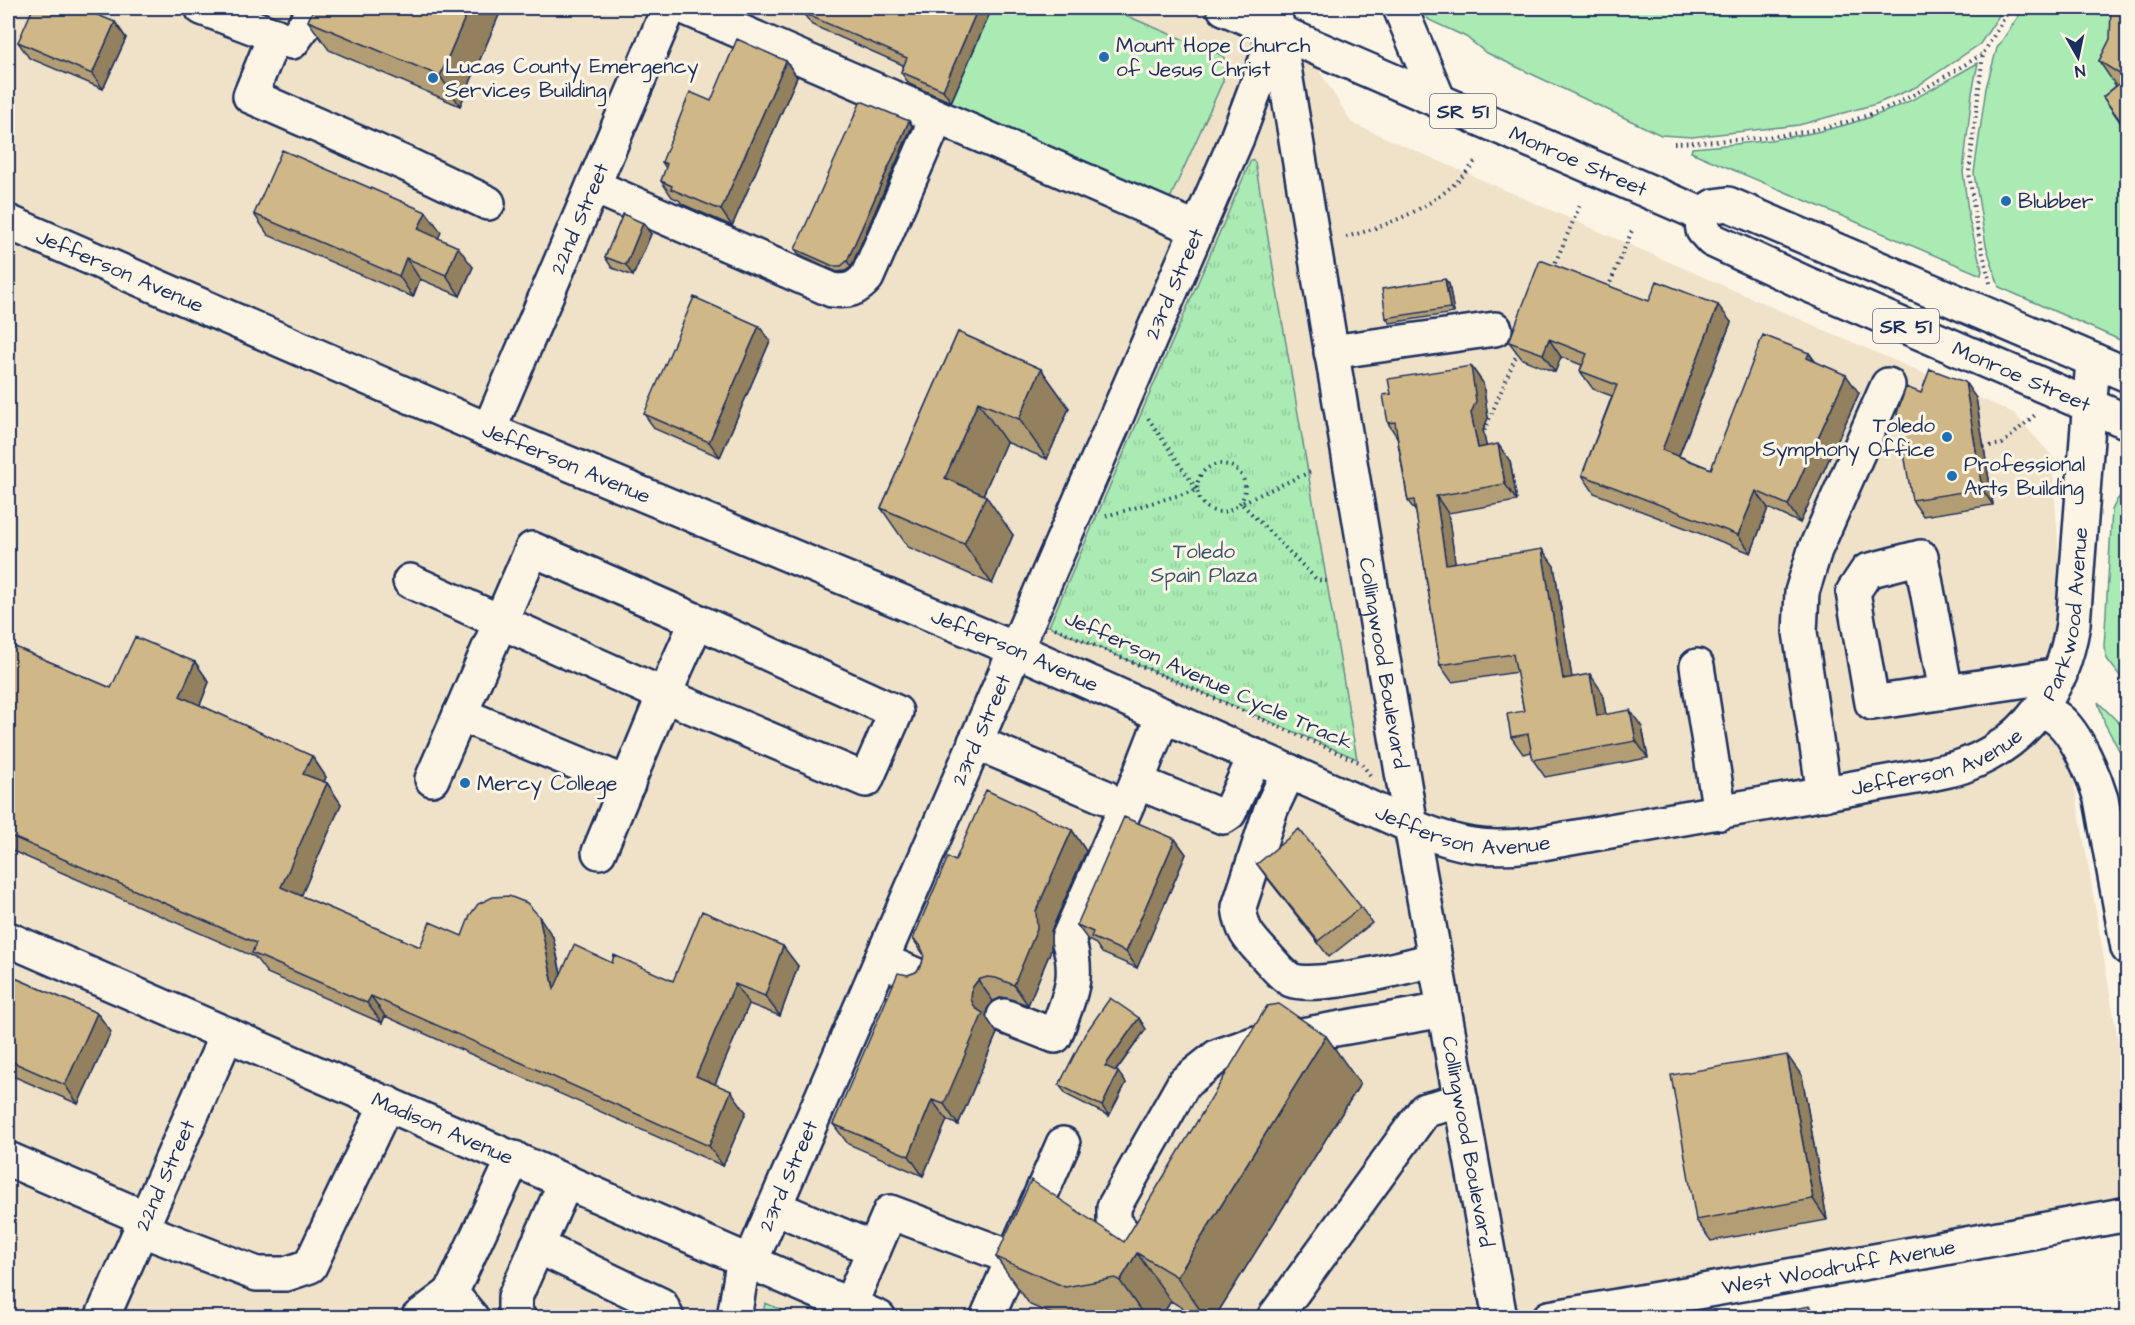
<svg xmlns="http://www.w3.org/2000/svg" width="2135" height="1325" viewBox="0 0 2135 1325" font-family="'Architects Daughter',sans-serif">
  <style>
    .built { fill: #efe2c9 }
    .grass { fill: #aaebb4; stroke: #628d89; stroke-width: 1.5 }
    .park { fill: url(#park-tufts); stroke: #628d89; stroke-width: 1.5 }
    .lines { fill: none; stroke-linecap: round; stroke-linejoin: round }
    .minor-casing { stroke: #1b2f5e; stroke-width: 38 }
    .major-casing { stroke: #1b2f5e; stroke-width: 38 }
    .path { stroke: #1b2f5e; stroke-width: 4; stroke-dasharray: 1.5 4.5; stroke-linecap: butt }
    .minor { stroke: #fcf5e5; stroke-width: 33 }
    .major { stroke: #fcf5e5; stroke-width: 33 }
    .wall { fill: #b39d74; stroke: #1b2f5e; stroke-width: 1.5 }
    .shaded-wall { fill: #92805e; stroke: #1b2f5e; stroke-width: 1.5 }
    .building { fill: #d0b787; stroke: #1b2f5e; stroke-width: 1.5 }
    .poi-dot { fill: #1f6fb2; stroke: #fcf5e5; stroke-width: 2 }
    .labels { text-anchor: middle; stroke-width: 6; stroke-linejoin: round; paint-order: stroke }
    .shield { fill: #fcf5e5; stroke: #5e6a86; stroke-width: 1.5 }
    .shield-label { font-size: 20px; font-weight: bold; fill: #1b2f5e }
    .poi-label { font-size: 21px; fill: #1b2f5e; stroke: #fcf5e5; text-anchor: start }
    .street-label { font-size: 21px; fill: #1b2f5e; stroke: #fcf5e5 }
    .park-label { font-size: 21px; fill: #38556f; stroke: #fcf5e5 }
  </style>
  <defs>
    <pattern id="park-tufts" width="24" height="20" patternUnits="userSpaceOnUse" patternTransform="scale(1.5)"><rect width="24" height="20" fill="#aaebb4"/><path d="M3 7l-1-3M5 7V3M7 7l1-3M15 17l-1-3M17 17v-4M19 17l1-3" fill="none" stroke="#92ca9d"/></pattern>
  </defs>
  <rect width="100%" height="100%" fill="#fcf5e5"/>
  <filter id="ink" filterUnits="userSpaceOnUse"><feTurbulence type="fractalNoise" baseFrequency=".0167" numOctaves="2"/><feDisplacementMap in="SourceGraphic" scale="12" xChannelSelector="R" yChannelSelector="G"/><feConvolveMatrix kernelMatrix="1 2 1 2 8 2 1 2 1" color-interpolation-filters="sRGB"/></filter>
  <g filter="url(#ink)">
    <path class="built" d="M8 8H1280L1352 123 2014 413 2052 456 2075 788 2127 1094V1199L1486 1317H8Z"/>
    <path class="grass" d="M992 8H1108L1201 47 1211 49 1224 57 1223 81 1168 203 947 112Z
      M1420 8H2004L1980 44 1916 87 1876 104 1799 125 1692 137 1661 135 1485 52 1466 37 1429 20Z
      M2024 8H2127L2128 95 2123 126 2128 132 2127 343 1999 287 1986 245 1974 173 1986 88 1997 48Z
      M1978 63 1972 93 1963 172 1969 219 1982 271 1981 275 1691 152 1692 148C1764 142 1834 135 1901 105 1928 93 1952 77 1978 63Z
      M2127 488V685L2107 659 2104 647 2112 510 2117 500Z
      M2098 702 2127 731V765L2105 724Z
      M765 1303 798 1317H763Z"/>
    <path class="park" d="M1251 160 1255 162 1357 759 1049 626Z"/>
    <g class="lines">
      <g class="minor-casing">
        <g id="minor">
          <path d="M202 8 292 42 317 8"/>
          <path d="M686 8 1197 229"/>
          <path d="M275 35 250 96 406 164 488 203"/>
          <path d="M593 186 832 290C848 292 856 290 867 277L937 117"/>
          <path id="s1" d="M8 222 481 427 1015 649 1411 826C1459 846 1485 851 1537 844L1927 775C1939 772 1951 770 1963 766 2028 742 2062 691 2073 624L2093 360"/>
          <path d="M1331 352 1495 329"/>
          <path id="s2" d="M489 430 669 8"/>
          <path d="M410 581 664 695 599 852"/>
          <path d="M697 621 896 712 866 780 664 695Z"/>
          <path d="M1697 666 1720 813"/>
          <path d="M1946 692 1921 557 1867 571 1853 592 1872 703 2060 675"/>
          <path d="M2041 709C2046 712 2053 715 2058 719 2077 734 2094 776 2101 799L2128 948"/>
          <path d="M460 714 628 784"/>
          <path d="M975 742 1105 797"/>
          <path d="M1289 771 1271 809 1239 907C1242 931 1248 937 1264 954 1272 962 1281 975 1291 980 1315 990 1407 967 1435 959"/>
          <path d="M432 779 532 549 697 621"/>
          <path d="M1137 782 1223 817 1229 813 1255 756"/>
          <path d="M1824 794 1800 632 1802 592 1815 550 1888 385"/>
          <path id="s3" d="M8 939 879 1318"/>
          <path d="M881 960 920 977"/>
          <path d="M1004 1016 1055 1036C1068 998 1081 980 1068 939L1137 782 1163 715"/>
          <path d="M8 1159 145 1218"/>
          <path d="M774 1207 874 1249"/>
          <path d="M140 1229 257 1274H286L310 1266 387 1103"/>
          <path d="M1165 1239 1147 1249 1125 1236 1114 1221V1207L1184 1083 1218 1056 1256 1043 1444 1010"/>
          <path d="M537 1246 661 1305 667 1318"/>
          <path id="s4" d="M751 1261 1237 138 1277 31"/>
          <path d="M451 1293 514 1158"/>
          <path d="M850 1305 890 1212 1013 1258"/>
          <path id="s5" d="M102 1318 227 1034"/>
          <path d="M418 1318 451 1293 472 1318"/>
          <path d="M519 1318 515 1315V1297L566 1181"/>
          <path d="M734 1318 744 1257"/>
          <path d="M987 1318 1063 1144"/>
          <path d="M1274 1318 1425 1110 1461 1101"/>
          <path id="s6" d="M1549 1318 1891 1258 2128 1214"/>
        </g>
      </g>
      <g class="major-casing">
        <g id="major">
          <path id="s7" d="M1224 8 1701 214"/>
          <path id="s8" d="M1274 8 1411 826 1500 1318"/>
          <path d="M1400 8 1439 101"/>
          <path id="s9" d="M1701 214 1703 230 1712 240 1807 284 2128 422"/>
          <path d="M1701 214 1714 206 1728 204 2128 375"/>
        </g>
      </g>
      <path class="path" d="M1674 143C1749 140 1830 136 1899 102 1928 88 1955 70 1983 54
        M1346 237C1395 224 1446 202 1476 160
        M1553 268 1580 205
        M1990 283 1976 224 1969 172 1983 54 2010 8
        M1608 288 1633 228
        M1482 436 1519 349
        M1984 447 2002 444 2036 414
        M1197 488a24 24 0 1 1 48 0a24 24 0 1 1-48 0Z
        M1310 472 1241 503 1317 580 1328 581
        M1106 516 1197 490 1148 418
        M1055 628 1361 763 1370 775"/>
      <use href="#minor" class="minor"/>
      <use href="#major" class="major"/>
    </g>
    <path class="wall" d="M314 8H502L460 106 329 50 308 21Z
      M806 8H992L951 102 909 84 901 72 903 65 812 25 803 13Z
      M2127 8V132L2103 97 2116 86 2099 61Z
      M115 22 126 38 103 89 29 58 18 42Z
      M786 61 797 77 732 226 682 204 679 200 672 197 661 181 666 168 662 162 711 101Z
      M909 121 912 126 851 267 845 271 837 272 799 254 795 249Z
      M426 212 441 232 438 238 473 267 460 296 420 279 413 297 268 235 254 214Z
      M651 234 633 276 612 268 605 257Z
      M1449 284 1454 313 1390 323 1386 318Z
      M1649 301 1731 322 1679 456 1711 469 1809 353 1815 361 1859 393 1800 523 1768 508 1751 553 1594 493 1582 475 1612 396 1593 389 1580 371 1582 365 1561 357 1555 372 1522 359 1509 342Z
      M958 332 1041 369 1069 408 1047 459 1006 442 983 495 1013 535 992 584 908 547 881 508Z
      M770 341 720 457 655 429 644 414Z
      M1471 366 1483 383 1488 418 1483 430 1486 446 1510 461 1517 501 1448 513 1455 563 1554 566 1572 678 1602 692 1606 715 1642 727 1648 758 1545 777 1533 760 1532 752 1523 754 1511 737 1524 711 1517 672 1452 682 1440 665 1416 512 1408 501 1397 437 1388 423 1391 394Z
      M1921 393 1976 398 1993 505 1923 516 1912 500Z
      M8 644 111 688 195 662 209 682 200 705 312 756 326 777 324 782 327 783 341 804 301 896 420 947 462 936 553 937 561 973 612 963 673 981 798 966 780 1016 749 1004 715 1084 746 1112 723 1166 385 1016 382 1023 267 973 255 957 8 849Z
      M1072 830 1086 851 1051 931V950L1028 1005 1011 999 1002 997 993 1001 987 1009 986 1017 997 1033 958 1125 947 1120 923 1176 848 1144 833 1124 908 975 916 972 922 964 924 955 913 939 955 861Z
      M1175 839 1186 854 1137 968 1102 953 1096 944 1088 940 1077 925Z
      M1257 864 1361 907 1372 923 1329 957 1268 879Z
      M8 975 97 1013 111 1032 78 1104 8 1074Z
      M1146 1029 1116 1071 1126 1083 1109 1116 1067 1095 1059 1085Z
      M1802 1076 1827 1220 1711 1241 1696 1220Z
      M1360 1084 1215 1317H1197L1171 1301 1161 1317H1059L1030 1305 996 1257 1124 1242Z"/>
    <path class="shaded-wall" d="M469 8H502L460 106 440 76Z
      M978 8H992L951 102 943 90Z
      M115 22 126 38 103 89 92 74Z
      M786 61 797 77 732 226 721 210Z
      M909 121 912 126 851 267 847 261Z
      M426 212 441 232 433 250 418 229Z
      M643 223 651 234 633 276 626 265Z
      M458 247 473 267 460 296 446 275Z
      M406 258 420 279 413 297 399 276Z
      M1445 279 1449 284 1454 313 1450 308Z
      M1718 305 1731 322 1674 468 1662 450Z
      M759 326 770 341 720 457 709 442Z
      M1549 339 1561 357 1555 372 1543 354Z
      M1809 353 1821 371 1807 358Z
      M1471 366 1483 383 1488 418 1483 430 1490 465 1478 448 1471 413Z
      M1041 369 1069 408 1047 459 1019 419Z
      M1846 375 1859 393 1800 523 1788 505Z
      M1965 382 1976 398 1993 505 1982 489Z
      M978 402 1006 442 973 518 945 478Z
      M1498 444 1510 461 1517 501 1505 484Z
      M1756 491 1768 508 1751 553 1738 535Z
      M986 496 1013 535 992 584 964 544Z
      M1436 496 1448 513 1458 581 1446 564Z
      M1542 549 1554 566 1575 697 1563 679Z
      M195 662 209 682 195 717 180 696Z
      M1590 674 1602 692 1609 733 1597 716Z
      M1630 710 1642 727 1648 758 1636 741Z
      M312 756 326 777 318 795 303 774Z
      M327 783 341 804 296 908 281 887Z
      M1072 830 1086 851 1051 931V950L1028 1005 1014 985 1036 911Z
      M1175 839 1186 854 1137 968 1126 952Z
      M539 916 553 937 568 1009 554 989Z
      M783 946 798 966 780 1016 765 996Z
      M978 980 993 1001 987 1009 986 1017 997 1033 958 1125 944 1104 971 999 972 988Z
      M735 984 749 1004 710 1096 696 1076Z
      M371 996 385 1016 382 1023 367 1003Z
      M97 1013 111 1032 78 1104 65 1085Z
      M1139 1018 1146 1029 1112 1076 1105 1066Z
      M1326 1036 1360 1084 1215 1317H1205L1177 1277Z
      M1787 1055 1802 1076 1827 1220 1813 1199Z
      M1118 1072 1126 1083 1109 1116 1102 1106Z
      M731 1091 746 1112 723 1166 709 1146Z
      M932 1100 947 1120 923 1176 909 1156Z
      M1137 1253 1171 1301 1161 1317H1145L1120 1281Z
      M1810 1306 1818 1317H1812Z"/>
    <path class="building" d="M33 8H80L115 22 92 74 18 42Z
      M314 8H469L440 76 308 21Z
      M806 8H978L943 90 901 72 907 58 803 13Z
      M2111 8H2127V130L2103 97 2126 78 2099 61 2110 39Z
      M737 39 786 61 721 210 671 189 672 186 661 181 667 164 662 162 690 92 711 101Z
      M861 101 909 121 847 261 841 266H833L795 249Z
      M282 150 426 212 418 229 458 247 446 275 406 258 399 276 254 214Z
      M623 214 643 223 626 265 605 257Z
      M1540 260 1649 301 1657 281 1718 305 1662 450 1711 469 1763 335 1809 353 1807 358 1846 375 1788 505 1756 491 1738 535 1582 475 1617 385 1580 371 1587 354 1549 339 1543 354 1509 342Z
      M1445 279 1450 308 1386 318 1382 289Z
      M694 297 759 326 709 442 644 414Z
      M958 332 1041 369 1019 419 978 402 945 478 986 496 964 544 881 508Z
      M1471 366 1476 401 1471 413 1478 448 1498 444 1505 484 1436 496 1446 564 1542 549 1563 679 1590 674 1597 716 1630 710 1636 741 1533 760 1528 734 1511 737 1507 714 1524 711 1513 654 1440 665 1414 500 1408 501 1395 422 1388 423 1383 395 1391 394 1388 379Z
      M1930 369 1965 382 1982 489 1912 500 1897 413 1906 387 1921 393Z
      M135 637 195 662 180 696 312 756 303 774 327 783 281 887 420 947 430 922 462 936 470 915 478 904 493 897 509 896 527 903 539 916 554 989 574 945 612 963 614 955 673 981 702 911 783 946 765 996 735 984 696 1076 731 1091 709 1146 371 996 367 1003 252 953 256 943 8 835V644L111 688Z
      M986 790 1072 830 1036 911 1037 929 1014 985 996 978 987 977 978 980 972 988 971 999 975 1008 983 1013 944 1104 932 1100 909 1156 833 1124 898 973 908 975 916 972 922 964 924 954 920 945 913 939 948 857 955 861Z
      M1124 817 1175 839 1126 952 1091 937 1093 932 1077 925Z
      M1299 829 1361 907 1318 941 1257 864Z
      M8 975 97 1013 65 1085 8 1060Z
      M1110 998 1139 1018 1105 1066 1118 1072 1102 1106 1059 1085 1085 1034Z
      M1279 1004 1326 1036 1177 1277 1137 1253 1120 1281 1115 1278 1065 1287 996 1257 1031 1180 1124 1242 1267 1006Z
      M1787 1055 1813 1199 1696 1220 1671 1075Z
      M1810 1306 1812 1317H1753V1316Z"/>
  </g>
  <g class="poi-dot">
    <circle cx="1104" cy="57" r="6"/>
    <circle cx="433" cy="78" r="6"/>
    <circle cx="2006" cy="201" r="6"/>
    <circle cx="1947" cy="437" r="6"/>
    <circle cx="1952" cy="476" r="6"/>
    <circle cx="465" cy="783" r="6"/>
  </g>
  <g class="labels">
    <g class="shield">
      <rect x="1430" y="94" width="66" height="34" rx="4.5"/>
      <rect x="1873" y="309" width="66" height="34" rx="4.5"/>
    </g>
    <g class="shield-label">
      <text x="1463" y="118">SR 51</text>
      <text x="1906" y="333">SR 51</text>
    </g>
    <g class="poi-label">
      <text x="1116" y="52">Mount Hope Church<tspan x="1116" dy="24">of Jesus Christ</tspan></text>
      <text x="445" y="73">Lucas County Emergency<tspan x="445" dy="24">Services Building</tspan></text>
      <text x="2018" y="208">Blubber</text>
      <text x="1935" y="432" text-anchor="end">Toledo<tspan x="1935" dy="24">Symphony Office</tspan></text>
      <text x="1964" y="471">Professional<tspan x="1964" dy="24">Arts Building</tspan></text>
      <text x="477" y="790">Mercy College</text>
    </g>
    <g class="street-label">
      <text dy="7" stroke="none"><textPath href="#s7" startOffset="386">Monroe Street</textPath></text>
      <text dy="7" stroke="none"><textPath href="#s2" startOffset="230">22nd Street</textPath></text>
      <text dy="7" stroke="none"><textPath href="#s1" startOffset="122">Jefferson Avenue</textPath></text>
      <text dy="7" stroke="none"><textPath href="#s4" startOffset="1065">23rd Street</textPath></text>
      <text dy="7" stroke="none"><textPath href="#s9" startOffset="368">Monroe Street</textPath></text>
      <text dy="7" stroke="none"><textPath href="#s1" startOffset="608">Jefferson Avenue</textPath></text>
      <text dy="7" stroke="none"><textPath href="#s1" startOffset="2288">Parkwood Avenue</textPath></text>
      <text dy="7" stroke="none"><textPath href="#s1" startOffset="1094">Jefferson Avenue</textPath></text>
      <text dy="7" stroke="none"><textPath href="#s8" startOffset="664">Collingwood Boulevard</textPath></text>
      <text transform="translate(1209 680) rotate(24)" y="7">Jefferson Avenue Cycle Track</text>
      <text dy="7" stroke="none"><textPath href="#s4" startOffset="579">23rd Street</textPath></text>
      <text dy="7" stroke="none"><textPath href="#s1" startOffset="2066">Jefferson Avenue</textPath></text>
      <text dy="7" stroke="none"><textPath href="#s1" startOffset="1580">Jefferson Avenue</textPath></text>
      <text dy="7" stroke="none"><textPath href="#s3" startOffset="474">Madison Avenue</textPath></text>
      <text dy="7" stroke="none"><textPath href="#s8" startOffset="1150">Collingwood Boulevard</textPath></text>
      <text dy="7" stroke="none"><textPath href="#s5" startOffset="156">22nd Street</textPath></text>
      <text dy="7" stroke="none"><textPath href="#s4" startOffset="93">23rd Street</textPath></text>
      <text dy="7" stroke="none"><textPath href="#s6" startOffset="294">West Woodruff Avenue</textPath></text>
    </g>
    <g class="park-label">
      <text x="1204" y="558">Toledo<tspan x="1204" dy="24">Spain Plaza</tspan></text>
    </g>
  </g>
  <rect width="2135" height="1325" fill="none" stroke="#fcf5e5" stroke-width="30"/>
  <rect x="15" y="15" width="2105" height="1295" fill="none" stroke="#1b2f5e" stroke-width="2" filter="url(#ink)"/>
  <g transform="translate(2078 57) rotate(171)" stroke="#fcf5e5" stroke-width="4.5" paint-order="stroke">
  <path d="M0-4.5L10 22L0 15L-10 22Z" fill="#1b2f5e"/>
  <text y="-9" font-size="16" font-weight="bold" text-anchor="middle" fill="#1b2f5e">N</text>
  </g>
</svg>
